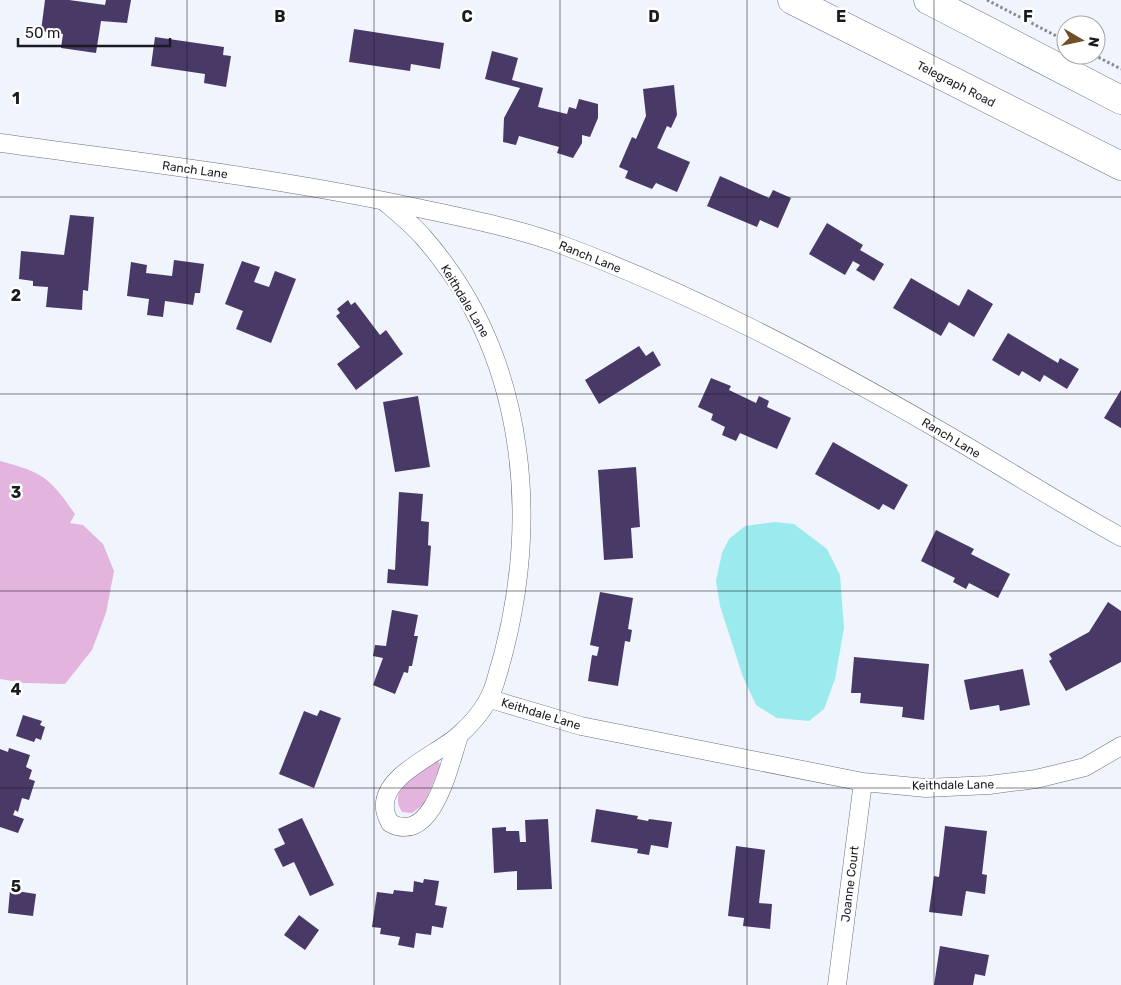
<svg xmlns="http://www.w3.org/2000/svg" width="1121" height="985" viewBox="0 0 1121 985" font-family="Rubik,sans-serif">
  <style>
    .green { fill: #e3b4dd }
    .water { fill: #9aeaee }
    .building { fill: #493967 }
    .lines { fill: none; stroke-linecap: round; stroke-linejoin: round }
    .minor-casing { stroke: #6a707c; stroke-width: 19 }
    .trunk-casing { stroke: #6a707c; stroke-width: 29 }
    .path { stroke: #878a91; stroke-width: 3; stroke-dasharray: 2.5 2.5; stroke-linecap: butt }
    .minor { stroke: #fff; stroke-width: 18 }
    .trunk { stroke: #fff; stroke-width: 28 }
    .grid { fill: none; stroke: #191b20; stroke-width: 1; stroke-opacity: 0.55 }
    .labels { text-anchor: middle; stroke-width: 5; stroke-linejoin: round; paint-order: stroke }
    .street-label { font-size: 12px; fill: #191b20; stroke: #fff }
    .grid-label { font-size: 16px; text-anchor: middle; font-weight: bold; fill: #191b20; stroke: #fff; stroke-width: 5; stroke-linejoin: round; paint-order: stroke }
  </style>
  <rect width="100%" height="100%" fill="#f0f4fd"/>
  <path class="green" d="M0 461C44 473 49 477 75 514L70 523 83 525 103 544 114 571 106 613 92 650 65 684 24 683 0 679Z
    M437 760 440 764 439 769 424 804 412 813 402 812C386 788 420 769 437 760Z"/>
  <path class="water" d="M775 522 794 524 827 549 840 575 844 628 835 679 824 709 809 721 777 718 756 705 743 677 720 606 716 581 722 553 729 539 745 526Z"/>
  <path class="building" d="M45 0H69L105 5 106 0H131L127 23 101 21 96 53 61 48 63 34 41 31Z
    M354 29 444 43 440 69 411 64 410 71 349 62Z
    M155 37 224 47 223 55 231 56 226 87 204 83 205 74 151 66Z
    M492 51 518 58 512 80 543 88 538 107 567 114 569 107 576 109 579 99 598 104V118L590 137 582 135V143L573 158 557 153 559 147 519 136 516 145 503 142 504 118 520 88 485 79Z
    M674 85 677 115 671 128 667 126 657 148 690 162 677 192 656 183 652 189 625 178 628 171 619 167 632 137 636 139 646 116 643 89Z
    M720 176 769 198 773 190 791 198 778 228 760 220 757 227 707 206Z
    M70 215 94 217 88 291 83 290 82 310 46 307 48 287 33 286V281L19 279 21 251 64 255Z
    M827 223 863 245 860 250 884 264 874 281 856 270 860 265 853 261 845 275 809 254Z
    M174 260 204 264 200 293H195L193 305 165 301 163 317 147 315 149 299 127 296 131 262 147 265 146 273 172 276Z
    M242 261 260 267 254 282 269 287 275 271 296 279 271 343 236 329 243 311 225 304Z
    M911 278 959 306 968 289 993 304 974 337 949 322 941 336 893 308Z
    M348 300 351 305 355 302 380 335 386 330 403 354 356 390 337 364 360 347 336 316 340 313 337 309Z
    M1008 333 1058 363 1060 358 1079 369 1067 389 1044 375 1040 382 1022 371 1019 376 992 360Z
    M639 346 646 356 653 351 661 365 599 404 585 380Z
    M711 378 731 386 729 390 756 403 759 396 769 401 767 407 791 418 777 449 740 433 736 441 722 435 725 427 711 420 713 414 698 407Z
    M1121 390V428L1104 418Z
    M418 396 430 467 395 472 383 402Z
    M833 442 908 485 894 510 883 504 879 510 815 474Z
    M636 467 640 527 631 528 633 558 604 560 598 470Z
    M399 492 423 494 421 521 429 522 428 545 431 546 428 586 387 583 388 569 395 570Z
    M936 530 974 549 971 554 1010 574 998 598 969 583 966 589 953 582 955 578 921 561Z
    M600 592 633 598 628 629 632 630 630 642 625 641 618 686 588 681 592 655 597 656 599 647 590 645Z
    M1108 602 1121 611V662L1066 691 1049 661 1052 659 1049 654 1089 632Z
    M392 610 418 615 414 636H418L412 666H409L408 673 404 672 395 694 373 685 383 658 373 656 375 645 386 646Z
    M854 657 929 664 924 720 902 717 903 707 860 703 861 693H851Z
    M1023 669 1030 705 1000 711 999 705 970 710 964 680Z
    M320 710 341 718 314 788 279 774 304 711 317 716Z
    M23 715 42 721 40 725 45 727 41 740 36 738 34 742 16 736Z
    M9 748 30 755 26 767 32 770 29 779 35 781 29 800 22 798 18 812 15 810 13 815 24 819 18 833 0 827V749L8 752Z
    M596 809 638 816 637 819 648 821 649 819 672 822 668 848 651 845 649 855 637 853 638 849 591 842Z
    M302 818 334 885 310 896 294 862 283 867 274 849 285 844 278 829Z
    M548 819 552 889 517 890V871L494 873 492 828 506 827V831H519L520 842H526L525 820Z
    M945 826 987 831 982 874 987 875 985 894 966 891 962 916 929 912 934 876 939 877Z
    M736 846 765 850 759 903 772 904 770 929 743 926 744 918 728 916Z
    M424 879 439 881 435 905 447 907 443 928 432 926 431 935 416 933 414 948 398 945 400 937 380 934 381 928 372 927 377 892 393 894 394 890 413 892 414 881 423 883Z
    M10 890 36 894 33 916 8 913Z
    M299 915 319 930 305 950 284 935Z
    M940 946 989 955 985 976 975 974 973 985H934Z"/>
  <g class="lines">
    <g class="minor-casing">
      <path id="minor" d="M0 143C140 162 280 178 418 208 464 218 521 229 565 246 695 295 818 360 939 430 1000 465 1059 503 1121 537
        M385 202C398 213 413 225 424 238 531 361 542 532 495 683 489 703 475 721 459 735 439 754 381 775 385 809 385 813 388 819 390 823 433 846 449 765 459 736
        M490 699 581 726 863 782 926 788 989 785 1036 779 1085 767 1121 746
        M837 985 863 782"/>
    </g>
    <g class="trunk-casing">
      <path id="trunk" d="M792 0 1121 166
        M928 0 1121 100"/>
    </g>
    <path class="path" d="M987 0 1066 41
      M1094 55 1121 69"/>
    <use href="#minor" class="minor"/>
    <use href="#trunk" class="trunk"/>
  </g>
  <path class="grid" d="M187 0V985M374 0V985M560 0V985M747 0V985M934 0V985M0 197H1121M0 394H1121M0 591H1121M0 788H1121"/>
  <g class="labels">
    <g class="street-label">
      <text transform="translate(956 84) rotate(27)" y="4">Telegraph Road</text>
      <text transform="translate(195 170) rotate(8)" y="4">Ranch Lane</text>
      <text transform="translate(590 257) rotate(22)" y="4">Ranch Lane</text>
      <text transform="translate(465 301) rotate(59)" y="4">Keithdale Lane</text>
      <text transform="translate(951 438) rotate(31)" y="4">Ranch Lane</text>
      <text transform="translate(541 714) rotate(17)" y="4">Keithdale Lane</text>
      <text transform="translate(953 785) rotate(-1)" y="4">Keithdale Lane</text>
      <text transform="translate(850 884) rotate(-83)" y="4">Joanne Court</text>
    </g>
  </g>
  <g class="grid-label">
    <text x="280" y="22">B</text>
    <text x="467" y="22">C</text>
    <text x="654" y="22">D</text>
    <text x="841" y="22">E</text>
    <text x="1028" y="22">F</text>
    <text x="16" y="104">1</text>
    <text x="16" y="301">2</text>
    <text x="16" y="498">3</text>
    <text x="16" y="695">4</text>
    <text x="16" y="892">5</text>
  </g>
  <g transform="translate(1081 40) rotate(99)"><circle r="24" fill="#ffffff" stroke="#a3a4a6"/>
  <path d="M0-4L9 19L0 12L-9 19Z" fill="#714f27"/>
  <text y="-8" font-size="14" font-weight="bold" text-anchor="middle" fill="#191b20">N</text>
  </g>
  <path d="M18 38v8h152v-8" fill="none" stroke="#191b20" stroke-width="2.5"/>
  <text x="25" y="38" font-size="15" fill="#191b20" stroke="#ffffff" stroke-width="4" paint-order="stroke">50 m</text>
</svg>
